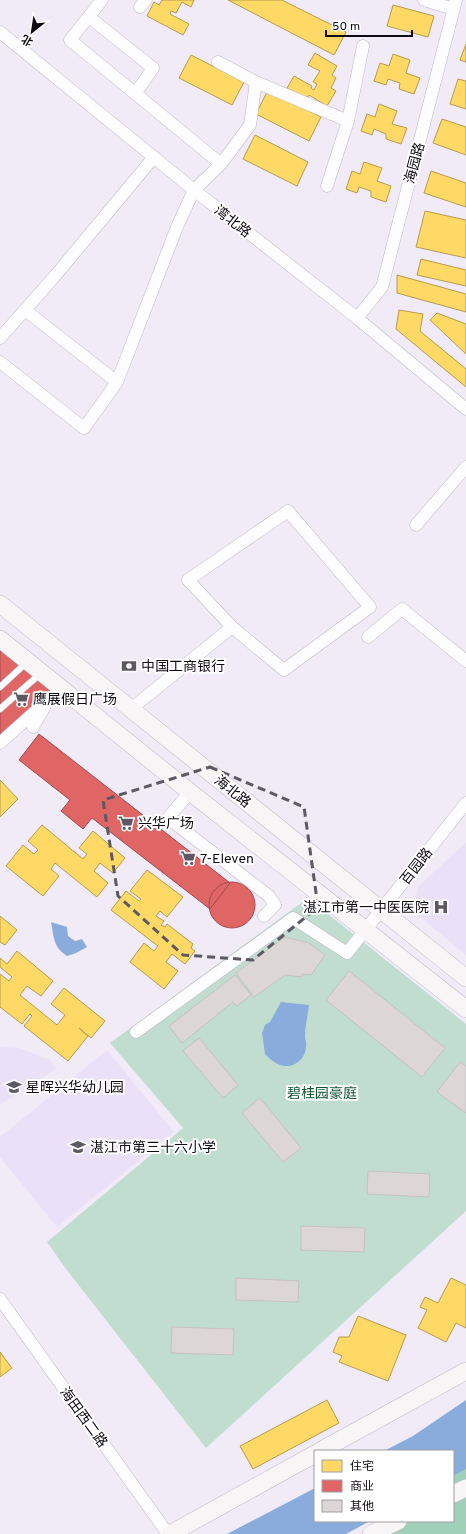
<svg xmlns="http://www.w3.org/2000/svg" width="466" height="1534" viewBox="0 0 466 1534" font-family="Overpass,'Noto Sans SC',sans-serif">
  <style>
    .built { fill: #eae1f9 }
    .green { fill: #c1ddd0 }
    .forest { fill: #a1d0ba }
    .water { fill: #89acdc }
    .homes { fill: #ffd966; stroke: #b79b4d }
    .shops { fill: #e06666; stroke: #a14a4d }
    .building { fill: #dcd6d7; stroke: #c7c1c2 }
    .lines { fill: none; stroke-linecap: round; stroke-linejoin: round }
    .lane-casing { stroke: #bdbac4; stroke-width: 7 }
    .street-casing { stroke: #bdbac4; stroke-width: 13 }
    .secondary-casing { stroke: #bdbac4; stroke-width: 18 }
    .lane { stroke: #fdfcfe; stroke-width: 6 }
    .street { stroke: #fdfcfe; stroke-width: 12 }
    .secondary { stroke: #f8f5f6; stroke-width: 17 }
    .marked { fill: none; stroke: #5d5963; stroke-width: 3; stroke-dasharray: 8 5; stroke-linejoin: round }
    .labels { text-anchor: middle; stroke-width: 4; stroke-linejoin: round; paint-order: stroke }
    .street-label { font-size: 14px; fill: #0e0a13; stroke: #fff }
    .poi-label { font-size: 14px; fill: #0e0a13; stroke: #fff; text-anchor: start }
    .park-label { font-size: 14px; fill: #125636; stroke: #fff }
  </style>
  <rect width="100%" height="100%" fill="#f0ebf7"/>
  <path class="built" d="M466 842V955L419 916 415 898 419 886Z
    M0 1047 19 1048 50 1060 56 1069 0 1105Z
    M107 1050 174 1132 57 1227 0 1157V1137Z"/>
  <path class="green" d="M308 898 466 1024V1211L206 1448 66 1269 47 1242 183 1128 110 1043Z"/>
  <path class="forest" d="M466 1468V1534H392L385 1521H453V1476Z"/>
  <path class="water" d="M51 922 67 927 68 936 75 941 82 939 87 947 76 953 67 956C53 947 54 937 51 922Z
    M281 1002 309 1005C308 1015 305 1026 305 1037 305 1040 307 1043 306 1046 306 1056 299 1064 289 1066 279 1067 272 1061 265 1054L262 1033 265 1025 270 1022Z
    M466 1400V1469L453 1476V1451H384L413 1436Z
    M315 1488V1521H370L346 1534H227Z"/>
  <path class="homes" d="M162 0H194L191 7 182 2 176 13 171 11 170 14 189 24 183 35 147 16 154 2 159 5Z
    M228 0H282L346 32 334 55Z
    M393 5 434 16 428 37 387 26Z
    M466 44V62L460 60Z
    M315 53 337 66 332 75 336 78 331 88 336 91 327 106 309 95 307 99 287 88 294 76 312 86 311 88 314 90 317 84 313 82 320 71 308 65Z
    M393 54 410 60 406 73 420 78 414 94 399 89 400 83 388 79 386 85 374 81 380 63 389 66Z
    M191 55 244 82 232 105 179 78Z
    M458 79 466 81V109L450 104Z
    M268 90 321 117 309 141 256 114Z
    M379 104 397 111 392 124 407 128 401 144 386 139V134L374 129 372 135 361 131 367 114 375 117Z
    M442 119 466 127V155L433 143Z
    M255 135 308 162 297 186 243 159Z
    M364 162 382 168 377 181 391 186 386 202 371 197V191L359 187 357 193 346 189 352 171 360 174Z
    M431 171 466 183V207L424 193Z
    M425 211 466 220V258L416 247Z
    M421 259 466 270V286L417 275Z
    M397 275 466 294V312L397 293Z
    M399 310 423 314 420 331 466 369V387L396 329Z
    M437 313 466 324V354L430 320Z
    M0 780 18 799 0 817Z
    M42 825 83 859 87 854 79 848 93 831 125 858 113 873 100 863 94 871 108 883 97 897 55 863 51 869 59 876 43 896 6 866 23 845 34 854 38 850 28 841Z
    M147 870 183 897 167 917 160 911 156 916 164 921 161 925 165 927 167 924 193 944 191 948 195 951 185 964 172 954 166 962 178 971 164 989 130 962 144 943 154 951 158 946 111 910 126 891 139 901 141 899 130 891Z
    M0 916 17 930 5 945 0 942Z
    M17 951 53 981 41 996 27 986 20 995 57 1025 65 1015 51 1004 64 988 105 1021 91 1038 79 1028 88 1036 68 1061 24 1026 32 1016 30 1014 22 1024 0 1007V974L9 981 12 977 0 967V958L7 964Z
    M451 1278 466 1285V1328L456 1323 446 1342 418 1328 427 1310 420 1307 425 1297 438 1303Z
    M358 1316 406 1335 388 1381 339 1362 342 1356 333 1352 339 1337H349Z
    M0 1352 12 1368 0 1377Z
    M327 1400 339 1423 253 1469 240 1446Z"/>
  <path class="shops" d="M3 649 51 692 0 738V652Z
    M39 734 230 883 210 909 92 818 83 829 61 811 70 800 19 760Z
    M209 905a23 23 0 1 1 46 0a23 23 0 1 1-46 0Z"/>
  <path class="building" d="M285 937 309 943 325 955 311 975 302 974V977L285 975 254 997 236 973Z
    M349 971 445 1048 422 1077 326 1000Z
    M235 975 251 995 237 1006 233 1002 182 1043 169 1026Z
    M199 1038 238 1085 223 1098 183 1051Z
    M460 1062 466 1066V1113L437 1092Z
    M260 1098 301 1148 283 1162 242 1113Z
    M368 1171 430 1174 429 1197 367 1194Z
    M301 1226 365 1228 364 1252 301 1250Z
    M236 1278 299 1281 298 1302 236 1300Z
    M172 1327 234 1329 233 1355 171 1353Z"/>
  <g class="lines">
    <g class="lane-casing">
      <path id="lane" d="M0 687 27 662
        M0 709 40 674"/>
    </g>
    <g class="street-casing">
      <path id="street" d="M102 0 70 40 221 164 194 190 177 227 117 382
        M424 0 454 9
        M140 7 146 0
        M89 17 153 68 135 94
        M0 32 194 190 357 318 466 409
        M218 62 256 82
        M348 121 363 46
        M221 164 250 125 256 82 348 121 327 186
        M357 318 382 287 456 0
        M0 338 55 276 154 157
        M0 362 84 428 117 382 25 310
        M416 525 466 467
        M368 637 402 609 466 661
        M131 709 232 627 284 670 370 607 288 511 188 580 232 627
        M33 727 44 708
        M0 743 49 699
        M190 792 168 818 269 896 275 905 264 916
        M136 1032 293 918 347 953 466 803
        M0 1299 168 1534"/>
    </g>
    <g class="secondary-casing">
      <path id="secondary" d="M0 604 466 978
        M0 639 190 792 466 1009
        M320 1451 466 1371
        M453 1494 466 1488
        M170 1534 315 1454
        M371 1534 398 1521"/>
    </g>
    <use href="#lane" class="lane"/>
    <use href="#street" class="street"/>
    <use href="#secondary" class="secondary"/>
  </g>
  <path class="marked" d="M210 767 304 807 318 907 253 960 183 955 118 896 103 800Z"/>
  <defs>
    <g id="bank-bare" transform="scale(1.2)"><path d="M-6-4H6V4H-6ZM0-2.3a2.3 2.3 0 1 0 0 4.6a2.3 2.3 0 1 0 0-4.6Z" fill="#5d5963" stroke="#fff" stroke-width="2.5" paint-order="stroke"/></g>
    <g id="supermarket-bare" transform="scale(1.2)"><path d="M-6-5.5h2.5l.6 2H6L4.5 2H-2.5L-4.4-4H-6ZM-1.5 3.2a1.3 1.3 0 1 0 .1 0ZM3 3.2a1.3 1.3 0 1 0 .1 0Z" fill="#5d5963" stroke="#fff" stroke-width="2.5" paint-order="stroke"/></g>
    <g id="hospital-bare" transform="scale(1.2)"><path d="M-5-5h3v3.5h4V-5h3V5h-3V1.5h-4V5h-3Z" fill="#5d5963" stroke="#fff" stroke-width="2.5" paint-order="stroke"/></g>
    <g id="school-bare" transform="scale(1.2)"><path d="M0-5L7-2L0 1L-7-2ZM-4 1L0 2.5L4 1V4Q0 6-4 4Z" fill="#5d5963" stroke="#fff" stroke-width="2.5" paint-order="stroke"/></g>
  </defs>
  <g fill-rule="evenodd">
    <use href="#bank-bare" x="129" y="666"/>
    <use href="#supermarket-bare" x="21" y="699"/>
    <use href="#supermarket-bare" x="126" y="823"/>
    <use href="#supermarket-bare" x="188" y="858"/>
    <use href="#hospital-bare" x="441" y="907"/>
    <use href="#school-bare" x="14" y="1087"/>
    <use href="#school-bare" x="78" y="1147"/>
  </g>
  <g class="labels">
    <g class="street-label">
      <text transform="translate(414 163) rotate(-75)" y="5">海园路</text>
      <text transform="translate(233 221) rotate(38)" y="5">湾北路</text>
      <text transform="translate(233 791) rotate(39)" y="5">海北路</text>
      <text transform="translate(416 866) rotate(-52)" y="5">百园路</text>
      <text transform="translate(84 1417) rotate(54)" y="5">海田西二路</text>
    </g>
    <g class="poi-label">
      <text x="141" y="671">中国工商银行</text>
      <text x="33" y="704">鹰展假日广场</text>
      <text x="138" y="828">兴华广场</text>
      <text x="200" y="863">7-Eleven</text>
      <text x="429" y="912" text-anchor="end">湛江市第一中医医院</text>
      <text x="26" y="1092">星晖兴华幼儿园</text>
      <text x="90" y="1152">湛江市第三十六小学</text>
    </g>
    <g class="park-label">
      <text x="322" y="1098">碧桂园豪庭</text>
    </g>
  </g>
  <rect x="314" y="1450" width="140" height="72" fill="#ffffff" stroke="#9f9da1"/>
  <rect x="322" y="1460" width="20" height="12" fill="#ffd966" stroke="#9f9da1"/>
  <text x="350" y="1470" font-size="12" fill="#0e0a13">住宅</text>
  <rect x="322" y="1480" width="20" height="12" fill="#e06666" stroke="#9f9da1"/>
  <text x="350" y="1490" font-size="12" fill="#0e0a13">商业</text>
  <rect x="322" y="1500" width="20" height="12" fill="#dcd6d7" stroke="#9f9da1"/>
  <text x="350" y="1510" font-size="12" fill="#0e0a13">其他</text>
  <g transform="translate(32 32) rotate(210)" stroke="#ffffff" stroke-width="3" paint-order="stroke">
  <path d="M0-3L7 15L0 10L-7 15Z" fill="#0e0a13"/>
  <text y="-6" font-size="11" font-weight="bold" text-anchor="middle" fill="#0e0a13">北</text>
  </g>
  <path d="M326 30v6h86v-6" fill="none" stroke="#0e0a13" stroke-width="2"/>
  <text x="332" y="30" font-size="12" fill="#0e0a13" stroke="#ffffff" stroke-width="3" paint-order="stroke">50 m</text>
</svg>
